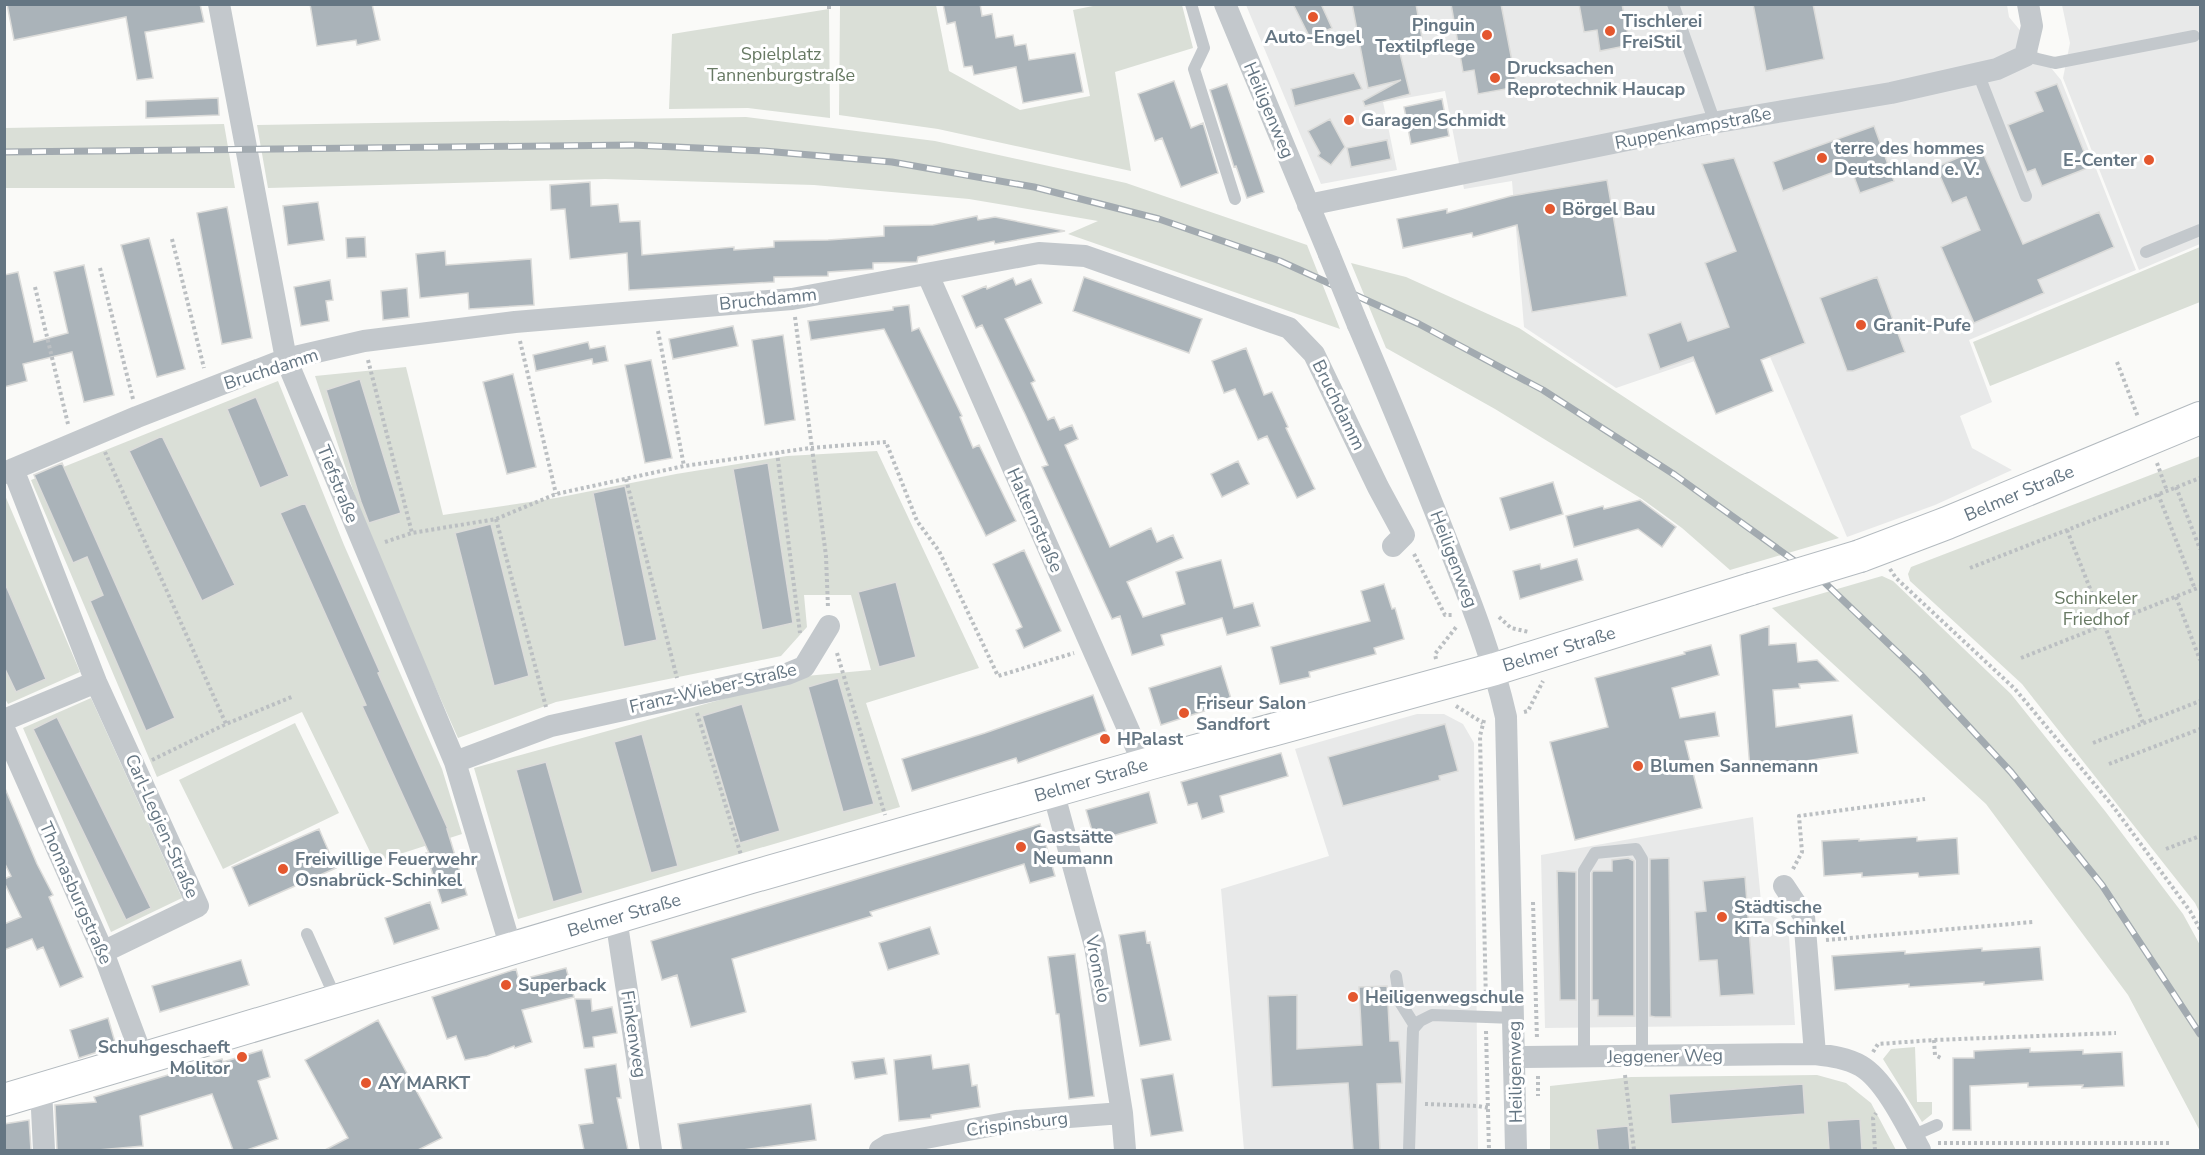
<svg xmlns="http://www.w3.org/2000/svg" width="2205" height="1155" viewBox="0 0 2205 1155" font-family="'Nunito Sans',sans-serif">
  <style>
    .built { fill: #e8e9e9 }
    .green { fill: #dadfd7 }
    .building { fill: #aab3b9; stroke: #dcdcda; stroke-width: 1.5 }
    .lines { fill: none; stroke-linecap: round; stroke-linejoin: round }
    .secondary-casing { stroke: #b3babf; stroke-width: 34 }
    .path { stroke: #bbbfc2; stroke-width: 4; stroke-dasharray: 3 3; stroke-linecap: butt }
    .lane { stroke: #c3c8cc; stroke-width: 12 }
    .street { stroke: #c3c8cc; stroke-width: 22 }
    .secondary { stroke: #fff; stroke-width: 32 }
    .rail-casing { stroke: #a2aab0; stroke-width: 7 }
    .rail { stroke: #fff; stroke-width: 4.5; stroke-dasharray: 14; stroke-linecap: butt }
    .secondary-bridge-casing { stroke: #b3babf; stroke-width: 34; stroke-linecap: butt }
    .street-bridge { stroke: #c3c8cc; stroke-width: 22 }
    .secondary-bridge { stroke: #fff; stroke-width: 32 }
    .poi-dot { fill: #e4572e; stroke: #fff; stroke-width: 2 }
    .labels { text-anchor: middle; stroke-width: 6; stroke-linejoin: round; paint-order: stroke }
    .poi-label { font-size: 18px; font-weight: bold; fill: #657683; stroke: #fff; text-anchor: start }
    .park-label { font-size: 18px; fill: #687a64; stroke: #fff }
    .street-label { font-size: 18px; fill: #657683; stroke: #fff }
  </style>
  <rect width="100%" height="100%" fill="#fafaf8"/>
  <path class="built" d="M1246 5H2007L2009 17 2061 80 2136 270 1969 340 1992 402 1960 416 1972 448 2012 470 1935 505 1847 537 1762 338 1616 388 1524 327 1512 181 1464 189 1445 91 1383 102 1397 170 1321 184Z
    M2062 5H2200V244L2139 270 2063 78 2070 43Z
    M1417 714H1444L1463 724 1474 743 1478 1150H1244L1221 889 1329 856 1295 749Z
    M1753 817 1762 912 1788 922 1795 1025 1545 1028 1541 855Z"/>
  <path class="green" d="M1098 5H1182L1193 48 1115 72 1131 171 938 129 839 115 840 5H936L949 71 1020 110 1090 96 1073 10Z
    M829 9 830 118 748 108 669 109 672 34Z
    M746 117 935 141 1126 183 1307 245 1340 329 1068 234 1098 221 969 199 814 185 605 179 268 188 257 125Z
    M224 124 235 188H5V128Z
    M2200 247V302L1990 386 1973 342Z
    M1351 263 1406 277 1519 328 1839 538 1730 570 1682 528 1642 499 1495 409 1386 348Z
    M406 367 443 515 556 498 676 474 787 456 877 451 979 668 866 703 900 807 518 919 474 768 806 676 871 670 851 595H804L807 627 781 656 556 702 458 738 369 538 315 376Z
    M278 381 344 545 442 769 462 834 375 862 302 712 157 777 31 480Z
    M2200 456V913L2195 903 2022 684 1910 581 1908 574 1911 567Z
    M4 493 80 672 8 704 4 697Z
    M1882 576 1893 581 2011 694 2105 811 2183 914 2200 945V1131L2128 995 1986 804 1772 608Z
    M91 698 182 898 111 932 23 728Z
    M295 723 339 813 223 869 179 780Z
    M1915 1047 1917 1102H1932V1114L1922 1122 1883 1059 1891 1049Z
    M1817 1075 1846 1083 1871 1103 1896 1150H1550V1086L1631 1077Z"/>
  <path class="building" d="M7 4H200L204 22 145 32 153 78 137 80 126 17 14 40Z
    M310 4H372L380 40 357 45 356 40 317 46Z
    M943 4H980L982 16 992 14 996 38 1013 35 1015 46 1026 44 1029 60 1075 53 1083 92 1023 103 1016 67 974 75 972 66 964 67 955 22 947 24Z
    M1293 4H1321L1332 28 1310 38Z
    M1352 4H1416L1424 49 1400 53 1410 94 1365 106 1363 101 1401 80 1368 88Z
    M1451 4H1501L1517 87 1478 94 1474 70 1463 72Z
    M1579 4H1622L1630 45 1600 51 1597 30 1584 32Z
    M1753 4H1813L1824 59 1766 71Z
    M1354 73 1362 89 1295 106 1291 89Z
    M1174 81 1191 128 1203 123 1218 173 1181 187 1162 138 1155 141 1138 94Z
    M1227 84 1264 192 1247 198 1236 166 1234 167 1210 90Z
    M2057 84 2090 167 2042 186 2035 169 2027 172 2008 125 2043 111 2035 92Z
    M218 98 219 115 146 118V101Z
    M1442 99 1449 136 1411 144 1404 107Z
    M1330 119 1345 147 1331 165 1318 156 1320 153 1308 131Z
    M1874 126 1894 181 1860 193 1850 166 1783 191 1773 162Z
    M1387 140 1391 159 1351 167 1347 148Z
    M1981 148 2023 244 2099 212 2114 247 2038 280 2044 293 1974 323 1941 247 1980 230 1966 197 1952 203 1936 167Z
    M1734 158 1805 343 1761 360 1773 391 1716 414 1693 357 1660 369 1648 334 1681 322 1688 341 1729 327 1705 263 1736 251 1702 164Z
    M1607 180 1627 296 1532 312 1517 225 1473 237 1472 233 1403 248 1397 219 1447 209V213L1511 196Z
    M590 182 591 206 618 204 620 222 640 221 642 255 734 247V250L774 247V241L828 240 884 236V226L933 225 977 216 978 220 995 217 1065 231 995 244 994 241 918 257 917 262 873 263V269L828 272V276L774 277V282L629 290 627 253 570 259 565 209 551 210 550 185Z
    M318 202 324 240 288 245 283 206Z
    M227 207 252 338 222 344 197 213Z
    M365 237 366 257 347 258 346 238Z
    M149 238 185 369 157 377 121 245Z
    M445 251 446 265 531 259 534 305 469 309 468 293 420 298 416 254Z
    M84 265 114 395 84 402 72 352 23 364 27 381 4 387V275L18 272 34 342 68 333 54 272Z
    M1084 277 1202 319 1189 353 1073 311Z
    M1877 277 1905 352 1853 371H1847L1820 298Z
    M1013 278 1016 285 1031 279 1042 303 1005 319 1035 381 1031 383 1048 420 1054 417 1060 430 1072 425 1078 439 1065 445 1110 547 1151 528 1157 542 1173 535 1183 558 1127 582 1143 617 1185 604 1176 572 1221 560 1234 608 1253 603 1260 626 1227 635 1222 618 1161 635 1164 645 1132 655 1120 616 1112 619 1054 493 1042 467 1048 465 1025 414 982 325 976 328 962 296 986 286 987 289Z
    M330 280 333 300 326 301 329 321 301 326 294 287Z
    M407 288 409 317 383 320 381 291Z
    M909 305 912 331 919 328 962 416 960 417 973 448 979 445 1016 521 986 536 884 329 811 340 808 321 893 310V307Z
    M733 326 738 346 673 359 669 339Z
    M783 335 795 420 765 425 752 340Z
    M588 342 590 349 605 346 608 361 593 364 592 359 536 371 533 355Z
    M1246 348 1264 395 1272 392 1288 427 1286 428 1315 489 1297 498 1267 436 1258 440 1235 389 1224 393 1212 361Z
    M651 360 672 458 645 463 625 365Z
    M513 374 536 467 507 474 483 382Z
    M360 379 401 513 369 523 361 502 326 390Z
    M256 397 289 476 260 488 227 409Z
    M162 436 235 585 202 601 129 451Z
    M1238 461 1249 484 1222 497 1211 474Z
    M62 463 175 718 146 731 90 601 103 595 87 557 73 563 34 475Z
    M768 463 793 623 762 630 733 469Z
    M1553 482 1563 514 1510 530 1500 498Z
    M625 486 657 640 624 647 593 493Z
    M1640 500 1676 527 1662 547 1638 529 1574 547 1566 516 1603 506 1604 509Z
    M305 503 380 672 378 673 448 829H447L467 895 442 903 426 853H429L362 706 366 705 280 513Z
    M491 524 529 676 494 686 455 533Z
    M1024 550 1061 631 1024 648 1016 630 1022 627 993 564Z
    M1577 559 1583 580 1520 599 1513 571 1540 564 1541 569Z
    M4 581 46 679 16 692 4 667Z
    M896 582 916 657 879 667 858 592Z
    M1384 584 1392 609 1395 608 1404 639 1374 648 1376 654 1309 672 1310 677 1280 684 1271 647 1370 621 1361 591Z
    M1769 626V645L1796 643 1798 662 1817 660 1838 681 1799 684 1800 688 1773 690 1776 727 1852 715 1858 753 1779 765V768L1750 770 1740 635Z
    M1711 645 1719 675 1672 688 1680 718 1715 712 1719 736 1685 741 1702 808 1575 840 1550 742 1608 727 1595 678 1685 654 1684 652Z
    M1221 666 1232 702 1161 725 1149 688Z
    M838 678 874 804 843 812 808 687Z
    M1093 695 1106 731 1018 763 1016 758 912 791 902 759 985 733Z
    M742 704 780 831 740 843 702 716Z
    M57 717 151 908 126 920 33 729Z
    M1445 724 1458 771 1439 776 1440 780 1343 806 1328 757Z
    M642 734 678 866 651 873 614 742Z
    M1281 753 1288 776 1220 796 1224 812 1202 819 1197 803 1188 805 1181 782Z
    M546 762 583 893 553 902 516 770Z
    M4 786 37 864 53 895 49 897 83 977 60 987 43 947 37 950 32 939 4 950V924L21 917 4 882V879L11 876 4 862Z
    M1149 792 1157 823 1095 841 1086 810Z
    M1040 824 1055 876 1030 883 1024 864 870 912 872 916 732 959 746 1012 691 1027 677 975 662 980 651 941Z
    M319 829 336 868 249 906 232 867Z
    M1917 837V841L1957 838 1959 874 1919 877 1918 873 1862 877V873L1824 876 1822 841 1859 839V841Z
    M1628 858 1634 861V1016H1598V1000H1592V873L1593 871H1612V860Z
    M1669 858 1671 1017H1655L1650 1016V859Z
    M1557 871 1576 872V1000H1560Z
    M1745 877 1754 994 1720 996 1717 960 1699 961 1695 912 1706 911 1703 881Z
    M430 902 439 929 394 944 385 918Z
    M930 927 939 954 888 970 879 943Z
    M1145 931 1147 943 1150 942 1171 1040 1140 1046 1119 935Z
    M2040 947 2043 980 1984 985V982L1909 987V984L1835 990 1832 956 1905 951V954L1982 948V951Z
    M1075 954 1094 1096 1069 1099 1059 1014H1056L1048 957Z
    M241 960 249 985 160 1012 152 986Z
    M566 968 574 997 522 1010 532 1042 515 1048 514 1046 487 1056 465 1060 456 1036 447 1039 432 997 516 969 519 980Z
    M1387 986 1390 1041H1399L1402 1083 1377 1084 1380 1150H1353L1348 1083 1272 1087 1268 996 1297 995V1049L1362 1045 1359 987Z
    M575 999H591L592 1011 612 1007 617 1033 593 1037 594 1047 584 1048Z
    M108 1018 116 1046 79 1058 70 1030Z
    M378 1020 442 1138 418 1150H325L348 1138 305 1060Z
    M2030 1048V1052L2083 1050V1054L2122 1052 2124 1086 2082 1088 2083 1085 2028 1087V1083L1970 1086 1971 1130H1953V1058H1974V1051Z
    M262 1050 270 1077 258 1081 278 1139 247 1150H233L212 1094 140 1116 143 1146 98 1150H57L55 1105 96 1102 94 1097 222 1059 223 1062Z
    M931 1055 933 1069 969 1064 972 1086 977 1085 980 1107 931 1115V1118L899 1121 894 1060Z
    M884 1058 887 1074 855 1079 852 1062Z
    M616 1064 621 1098H617L628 1150H584L579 1125 593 1123 585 1069Z
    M1173 1074 1183 1131 1151 1136 1141 1079Z
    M1803 1084 1805 1114 1671 1124 1669 1094Z
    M811 1104 816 1140 743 1150H682L678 1124Z
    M1860 1119 1862 1150H1829L1827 1121Z
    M29 1120 31 1150H4V1124Z
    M1628 1126 1630 1150H1598L1596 1129Z"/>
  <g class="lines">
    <g class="secondary-casing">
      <path id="secondary" d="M1860 556 1947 523 2200 418
        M4 1100 748 878 1144 765 1495 669 1751 589"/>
    </g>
    <path class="path" d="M829 9V4
      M172 239 204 368
      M100 268 133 399
      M35 287 68 424
      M795 317 826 556 828 608
      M658 331 684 466
      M520 341 556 494
      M368 360 412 533
      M2117 362 2138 417
      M105 452 226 724
      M777 452 800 633
      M2157 463 2167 491
      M626 479 677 678
      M2176 487 2200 549
      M2158 494 2195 589
      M496 519 546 707
      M2067 530 2143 723
      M385 542 412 533 496 519 556 494 684 466 810 448 886 442 917 521 939 551 998 676 1074 653
      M1414 554 1445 615H1453
      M1970 568 2200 478
      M1890 569 1896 578 2015 689 2112 805 2190 911 2200 929
      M2176 597 2200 660
      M1499 617 1511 628 1529 632
      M837 653 885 815
      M2021 658 2200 587
      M1436 659 1435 654 1457 626
      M1456 706 1483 723
      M1524 712 1528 711 1543 681
      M697 713 741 855
      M1484 720 1480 736 1486 1003
      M2093 743 2200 701
      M152 760 226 724 294 696
      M2109 764 2200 729
      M2166 849 2200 836
      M1793 869 1802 852 1799 816 1925 799
      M1533 902 1537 1039
      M1826 940 2033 922
      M1486 1031 1489 1150
      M1934 1040 1935 1055 1941 1058
      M1873 1052 1878 1044 1934 1040 2116 1033
      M1625 1075 1634 1150
      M1538 1076V1096
      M1425 1104 1477 1106 1489 1108
      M1938 1143H2171
      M1875 1150 1873 1118 1876 1113"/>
    <path class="lane" d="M1191 4 1204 48 1194 69 1235 199
      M1673 4 1715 123
      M2025 56 2055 63 2194 36
      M1978 73 2026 196
      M2146 252 2200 230
      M307 934 336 999
      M1396 976 1400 1002 1415 1026
      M1584 1057V871L1595 853 1636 849 1642 859V1055
      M1912 1136 1937 1125
      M1409 1150 1413 1029 1420 1021 1432 1015 1514 1018"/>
    <path class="street" d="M219 4 286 359 455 762 511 948
      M1225 4 1329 254
      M1308 205 1706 124 1891 93 1997 69 2025 56 2032 26 2028 4
      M928 275 1144 765
      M1358 325C1390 400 1421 474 1450 549 1472 605 1493 659 1506 717L1516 1150
      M13 469 96 682 198 906 103 952
      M4 473 137 417 286 359 364 341 515 322 792 299 1039 253 1085 256 1289 328 1314 354 1378 487 1404 535 1393 546
      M4 720 96 682
      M4 729 103 952 143 1059
      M455 762 551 726 787 674 804 667 829 626
      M1053 791 1095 946 1122 1113 1125 1150
      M1784 886 1804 916 1815 1054
      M616 918 651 1150
      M1515 1057 1815 1054C1831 1056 1847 1058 1861 1066 1885 1080 1907 1126 1920 1150
      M41 1089 44 1150
      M880 1150 888 1145 1016 1121 1122 1113"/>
    <use href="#secondary" class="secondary"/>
    <g class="rail-casing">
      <path id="rail" d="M4 152 632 145 764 151 892 162 1034 187 1159 219 1280 261 1419 324 1543 390 1675 475 1824 582 1920 674 2011 772 2102 885 2200 1034"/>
    </g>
    <use href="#rail" class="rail"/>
    <g class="secondary-bridge-casing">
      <path id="secondary-bridge" d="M1751 589 1860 556"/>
    </g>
    <path class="street-bridge" d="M1329 254 1358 325"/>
    <use href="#secondary-bridge" class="secondary-bridge"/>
  </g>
  <g class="poi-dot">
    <circle cx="1313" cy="17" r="6"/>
    <circle cx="1610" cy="31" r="6"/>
    <circle cx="1487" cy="35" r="6"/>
    <circle cx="1495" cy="78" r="6"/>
    <circle cx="1349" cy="120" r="6"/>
    <circle cx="1822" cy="158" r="6"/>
    <circle cx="2149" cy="160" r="6"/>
    <circle cx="1550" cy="209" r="6"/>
    <circle cx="1861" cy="325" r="6"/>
    <circle cx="1184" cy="713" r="6"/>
    <circle cx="1105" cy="739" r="6"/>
    <circle cx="1638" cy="766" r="6"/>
    <circle cx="1021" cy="847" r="6"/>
    <circle cx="283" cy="869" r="6"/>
    <circle cx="1722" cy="917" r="6"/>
    <circle cx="506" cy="985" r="6"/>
    <circle cx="1353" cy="997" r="6"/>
    <circle cx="242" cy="1057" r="6"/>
    <circle cx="366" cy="1083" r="6"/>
  </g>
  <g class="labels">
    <g class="poi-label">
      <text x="1622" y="27">Tischlerei<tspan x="1622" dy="21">FreiStil</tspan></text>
      <text x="1475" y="31" text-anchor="end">Pinguin<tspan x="1475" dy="21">Textilpflege</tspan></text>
      <text x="1313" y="43" text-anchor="middle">Auto-Engel</text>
      <text x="1507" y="74">Drucksachen<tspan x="1507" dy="21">Reprotechnik Haucap</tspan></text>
      <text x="1361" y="126">Garagen Schmidt</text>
      <text x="1834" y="154">terre des hommes<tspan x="1834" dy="21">Deutschland e. V.</tspan></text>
      <text x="2137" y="166" text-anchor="end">E-Center</text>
      <text x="1562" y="215">Börgel Bau</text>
      <text x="1873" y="331">Granit-Pufe</text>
      <text x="1196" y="709">Friseur Salon<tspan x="1196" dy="21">Sandfort</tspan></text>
      <text x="1117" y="745">HPalast</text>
      <text x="1650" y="772">Blumen Sannemann</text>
      <text x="1033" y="843">Gastsätte<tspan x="1033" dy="21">Neumann</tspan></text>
      <text x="295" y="865">Freiwillige Feuerwehr<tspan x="295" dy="21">Osnabrück-Schinkel</tspan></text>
      <text x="1734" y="913">Städtische<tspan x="1734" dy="21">KiTa Schinkel</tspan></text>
      <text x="518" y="991">Superback</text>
      <text x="1365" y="1003">Heiligenwegschule</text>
      <text x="230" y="1053" text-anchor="end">Schuhgeschaeft<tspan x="230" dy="21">Molitor</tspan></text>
      <text x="378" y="1089">AY MARKT</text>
    </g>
    <g class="park-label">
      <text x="781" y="60">Spielplatz<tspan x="781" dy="21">Tannenburgstraße</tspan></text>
      <text x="2096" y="604">Schinkeler<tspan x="2096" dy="21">Friedhof</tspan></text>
    </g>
    <g class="street-label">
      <text transform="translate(1269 110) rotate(67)" y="6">Heiligenweg</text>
      <text transform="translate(1693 128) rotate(-11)" y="6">Ruppenkampstraße</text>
      <text transform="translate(768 299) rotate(-6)" y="6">Bruchdamm</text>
      <text transform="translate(271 369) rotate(-18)" y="6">Bruchdamm</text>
      <text transform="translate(1339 405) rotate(64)" y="6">Bruchdamm</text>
      <text transform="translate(338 484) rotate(68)" y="6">Tiefstraße</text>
      <text transform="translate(2019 493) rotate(-23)" y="6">Belmer Straße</text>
      <text transform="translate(1035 520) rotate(66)" y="6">Halternstraße</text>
      <text transform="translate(1454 559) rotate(69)" y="6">Heiligenweg</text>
      <text transform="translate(1559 649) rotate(-17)" y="6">Belmer Straße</text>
      <text transform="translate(713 688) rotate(-13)" y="6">Franz-Wieber-Straße</text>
      <text transform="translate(1091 780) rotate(-16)" y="6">Belmer Straße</text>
      <text transform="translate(162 826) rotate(66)" y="6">Carl-Legien-Straße</text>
      <text transform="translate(76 893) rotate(66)" y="6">Thomasburgstraße</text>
      <text transform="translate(624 915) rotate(-16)" y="6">Belmer Straße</text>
      <text transform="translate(1098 969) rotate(79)" y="6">Vromelo</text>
      <text transform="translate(634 1034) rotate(81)" y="6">Finkenweg</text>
      <text transform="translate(1665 1056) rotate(-1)" y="6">Jeggener Weg</text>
      <text transform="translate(1515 1072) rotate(-91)" y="6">Heiligenweg</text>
      <text transform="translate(1017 1124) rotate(-7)" y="6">Crispinsburg</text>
    </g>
  </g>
  <rect width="2205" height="1155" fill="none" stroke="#657683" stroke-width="12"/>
</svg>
